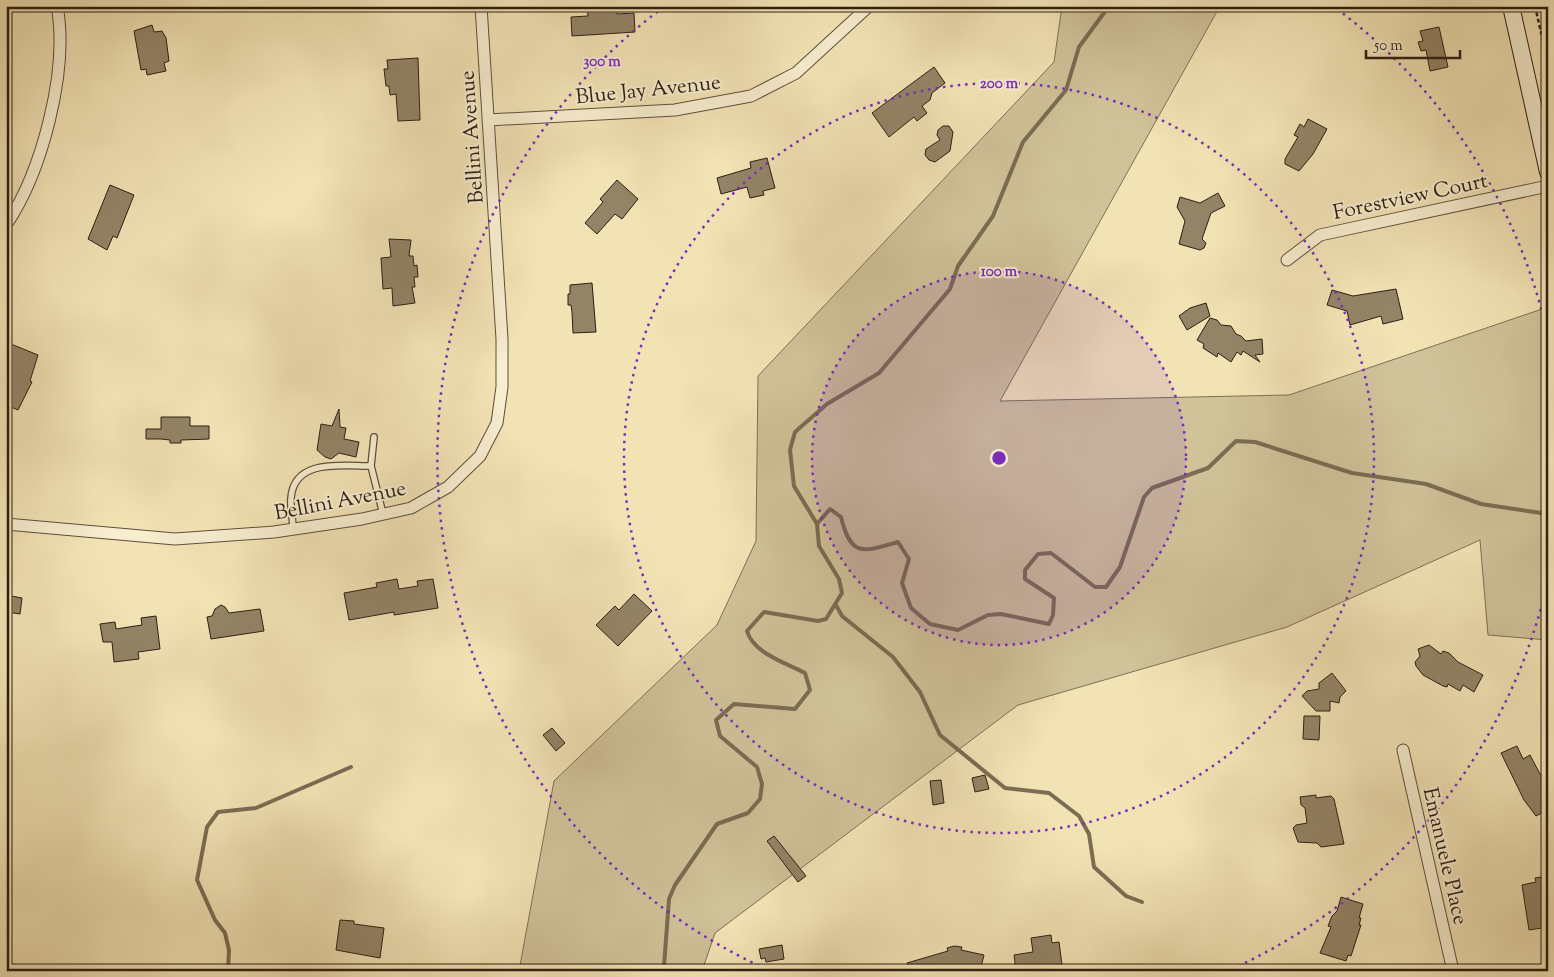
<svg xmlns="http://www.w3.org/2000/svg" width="1554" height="977" viewBox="0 0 1554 977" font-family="'Sorts Mill Goudy',serif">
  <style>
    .green { fill: #d0c299; stroke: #7e7056 }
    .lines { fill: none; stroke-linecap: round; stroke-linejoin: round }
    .stream { stroke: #7b6c53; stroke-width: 4 }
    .building { fill: #938467; stroke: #2c1e12 }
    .service-casing { stroke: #5e4f3b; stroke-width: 8 }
    .minor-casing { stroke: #5e4f3b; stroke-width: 13 }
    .secondary-casing { stroke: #2c1e12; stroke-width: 18 }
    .path { stroke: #2c1e12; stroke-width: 2.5; stroke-dasharray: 4 2.5; stroke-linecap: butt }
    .service { stroke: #f7edcf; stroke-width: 5.5 }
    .minor { stroke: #f7edcf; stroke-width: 11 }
    .secondary { stroke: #f7edcf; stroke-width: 16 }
    .ring { fill: none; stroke: #7b2cbf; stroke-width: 2.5; stroke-dasharray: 2.5 5 }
    .labels { text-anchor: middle; stroke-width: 4; stroke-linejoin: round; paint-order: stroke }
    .street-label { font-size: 21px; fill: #2c1e12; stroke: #f7edcf }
    .centre { fill: #7b2cbf; stroke: #f7edcf; stroke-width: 2.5 }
    .ring-label { font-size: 15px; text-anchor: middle; font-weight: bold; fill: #7b2cbf; stroke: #f7edcf; stroke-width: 4; stroke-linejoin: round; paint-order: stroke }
  </style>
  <rect width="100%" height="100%" fill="#f2e3b5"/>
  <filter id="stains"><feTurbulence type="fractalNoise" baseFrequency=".004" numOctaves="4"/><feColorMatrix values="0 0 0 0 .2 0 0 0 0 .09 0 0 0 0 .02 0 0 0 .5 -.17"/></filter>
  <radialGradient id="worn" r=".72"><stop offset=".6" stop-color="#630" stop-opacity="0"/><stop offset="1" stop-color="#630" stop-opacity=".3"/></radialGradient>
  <path class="green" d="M1062 6H1220L1000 401 1289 395 1548 307V640L1488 635 1480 540 1287 627 1018 705 715 933 702 971H519L554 781 717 625 756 541 758 376 1054 62Z"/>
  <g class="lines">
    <path class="stream" d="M817 524 830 509 841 517C851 558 863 552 898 542L909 559 902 583 911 608 930 624 958 630 988 615 1001 614 1049 624 1053 615 1054 598 1025 579V570L1038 554 1051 553 1095 587H1106L1120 567 1144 497 1152 488 1208 468 1236 441 1255 442 1352 473 1426 484 1481 504 1548 514
      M836 605 842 616 893 657 920 692 940 735 1005 788 1049 793 1079 816 1089 834 1094 867 1126 896 1142 902
      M228 971 229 950 225 933 215 920 197 880 207 827 218 812 256 808 351 767
      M659 971 664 966 669 899 675 885 717 824 748 813 760 799 762 784 757 767 720 736 716 720 734 704 795 709 810 690 805 673C786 663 753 653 747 631L764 612 818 621 826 619 842 593 839 579 819 546 817 524 794 486 790 450 795 432 827 404 879 373 950 289 958 266 993 216 1023 142 1066 90 1079 47 1109 6"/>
  </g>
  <path class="building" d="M587 6H616L617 14 634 13 635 32 572 36 571 17 588 16Z
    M152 25 154 32 162 31 166 38 169 61 164 63 166 71 147 75 146 69 141 70 134 31Z
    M1439 27 1448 67 1430 71 1426 50 1421 51 1418 42 1423 41 1420 31Z
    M418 58 420 120 398 121 396 94 390 95 389 86H386L384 69H388L387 60Z
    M934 67 945 83 932 93 930 100 922 106 927 113 917 121 914 117 889 137 872 113Z
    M1308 119 1327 129 1313 154 1299 171 1285 164V159L1298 137 1294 135 1300 124 1304 127Z
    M943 126H949L953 132 950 151 935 162 929 160 925 155 926 149 940 140 937 135 938 130Z
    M767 158 775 188 763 191 764 195 750 198 747 187 721 194 717 178 751 168 750 162Z
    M617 180 638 199 622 219 615 214 597 234 585 223 603 202 600 199Z
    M110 185 134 195 117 238 113 236 107 250 88 239Z
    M1218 193 1225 206 1211 213 1202 239 1206 243 1204 248 1200 250 1179 244 1185 221 1177 207 1180 197 1200 203Z
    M389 239 411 240 409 256H413L414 266 417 265 418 277H414L415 287H412L415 303 393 306 392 288 383 289 381 258 391 257Z
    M592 283 596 332 573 333 572 312 571 305H568V294H570V285Z
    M1396 289 1403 319 1383 324 1381 316 1350 325 1347 311 1327 305 1332 290 1353 296Z
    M1206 303 1210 316 1187 330 1179 316 1190 308Z
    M1210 318 1217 320 1221 325 1231 326 1236 334 1241 336 1246 341 1262 339 1263 354 1255 355 1260 362 1243 351 1241 355 1237 352 1231 362 1218 353 1217 357 1203 348 1204 344 1197 340Z
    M11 344 38 355 30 381 32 382 18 410 6 405V357Z
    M339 409 340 427 346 428 344 439 359 442 356 457 339 453 331 459 325 457 317 450 321 424 332 426Z
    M161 417H190V426H209V439L181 440V443H170V440L161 439H146V429H161Z
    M397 579 399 589 418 586 417 581 433 579 438 608 394 615V612L349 620 344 593 377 587 376 583Z
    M634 594 652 611 618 646 596 625 615 606 619 610Z
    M6 595 22 598 20 614 6 612Z
    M221 605 225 607 229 613 260 609 264 631 211 639 207 617 212 616 215 609Z
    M156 616 160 649 138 652 139 659 114 662 112 642H103L100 624 115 622 116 629 142 625 141 618Z
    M1429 645 1441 654 1443 651 1449 653 1458 662 1483 675 1474 692 1463 685 1460 691 1448 684 1447 687 1443 686 1423 675 1416 666 1415 662 1420 656 1418 649Z
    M1332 673 1346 691 1340 697 1339 703 1330 701V711H1316L1302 696 1307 691 1319 689V683Z
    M1304 716H1320L1319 740 1303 739Z
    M552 728 565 743 556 751 543 735Z
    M1517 746 1523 759 1530 755 1540 774 1548 777V810L1536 816 1524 800 1501 753Z
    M985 775 989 789 975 792 972 778Z
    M941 780 944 803 933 805 930 781Z
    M1316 795V798L1331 796 1334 799 1344 844 1321 847 1317 843 1298 842 1293 828 1296 825 1307 823 1305 808 1301 805 1300 797Z
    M774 836 806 876 798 882 767 841Z
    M1548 876V927L1529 930 1522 885 1536 882 1535 878Z
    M1341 897 1363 904 1359 918H1361L1359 925H1361L1351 956 1348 955 1346 961 1320 953 1331 927 1328 926 1332 916 1337 911Z
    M340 920 354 921V924L384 928 380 958 336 950Z
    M1051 935 1052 943 1059 942 1062 965 1016 970 1014 955 1033 952 1031 938Z
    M782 945 784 959 766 962 765 958 761 959 759 949Z
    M954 946 962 947 961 950 984 955 980 971H910L907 963 948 951 947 948Z"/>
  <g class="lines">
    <g class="service-casing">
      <path id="service" d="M374 437 371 466 383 514
        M293 529C293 519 290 508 291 498 294 458 343 466 371 466"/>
    </g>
    <g class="minor-casing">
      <path id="minor" d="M488 120 675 110 751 96 796 73 869 6
        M6 225C42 172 69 70 57 6
        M1287 260 1320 235 1548 186
        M6 524 175 539 274 532 362 519 411 508 448 487 480 456 497 423 502 387V339L481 6
        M1403 750 1453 971"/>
    </g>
    <g class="secondary-casing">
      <path id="secondary" d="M1511 6 1548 172"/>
    </g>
    <path class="path" d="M1535 6 1548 63"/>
    <use href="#service" class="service"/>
    <use href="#minor" class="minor"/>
    <use href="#secondary" class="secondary"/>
  </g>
  <circle cx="999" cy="458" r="187" fill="#7b2cbf" fill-opacity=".12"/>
  <g class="ring">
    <circle cx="999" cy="458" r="187"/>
    <circle cx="999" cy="458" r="375"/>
    <path d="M1548 580A562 562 0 0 1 1232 969M766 969A562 562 0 0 1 661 9M1337 9A562 562 0 0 1 1548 336"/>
  </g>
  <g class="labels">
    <g class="street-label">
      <text transform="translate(648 89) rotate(-6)" y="7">Blue Jay Avenue</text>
      <text transform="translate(471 137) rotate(-94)" y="7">Bellini Avenue</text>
      <text transform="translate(1410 196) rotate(-12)" y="7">Forestview Court</text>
      <text transform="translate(340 500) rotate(-11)" y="7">Bellini Avenue</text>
      <text transform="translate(1446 856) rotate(77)" y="7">Emanuele Place</text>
    </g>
  </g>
  <circle cx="999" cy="458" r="8" class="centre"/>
  <g class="ring-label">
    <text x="602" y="66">300 m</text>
    <text x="999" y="88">200 m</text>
    <text x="999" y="276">100 m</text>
  </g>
  <rect width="1554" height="977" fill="none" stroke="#f2e3b5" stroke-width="25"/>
  <rect x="8" y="8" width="1539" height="962" fill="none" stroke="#2c1e12" stroke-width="2.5"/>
  <rect x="12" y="12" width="1529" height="952" fill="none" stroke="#2c1e12"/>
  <path d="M1366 50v8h94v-8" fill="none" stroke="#2c1e12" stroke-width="2.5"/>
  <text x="1374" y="50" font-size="15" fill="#2c1e12" stroke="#f7edcf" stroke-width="4" paint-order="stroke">50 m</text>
  <rect width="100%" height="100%" filter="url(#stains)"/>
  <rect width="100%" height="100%" fill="url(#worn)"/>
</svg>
